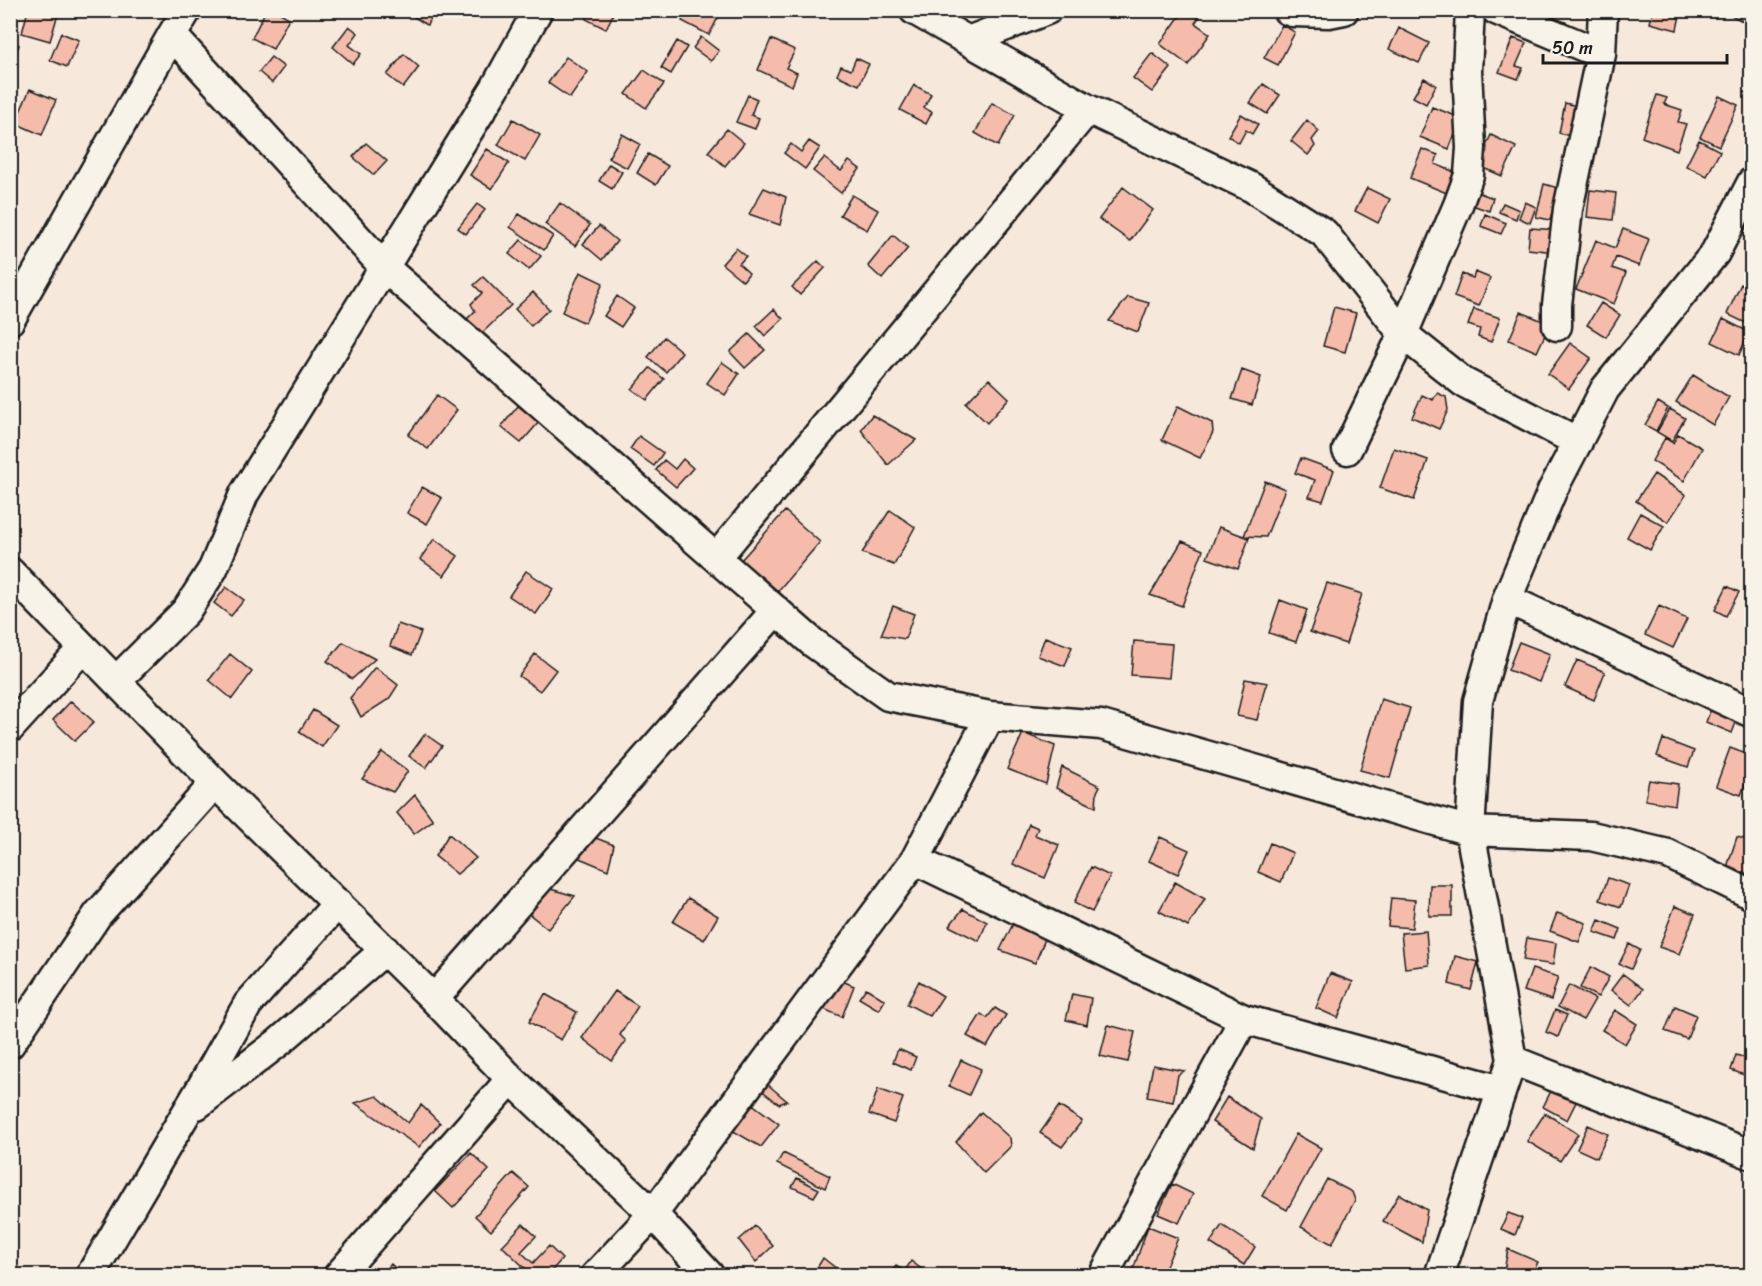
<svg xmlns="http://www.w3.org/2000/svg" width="1762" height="1286" viewBox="0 0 1762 1286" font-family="Sriracha,sans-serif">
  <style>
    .building { fill: #f5bcab; stroke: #1c1c1c; stroke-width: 1.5 }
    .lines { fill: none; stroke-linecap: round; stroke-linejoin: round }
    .minor-casing { stroke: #1c1c1c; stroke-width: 33 }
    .minor { stroke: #f7f3e8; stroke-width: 28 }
  </style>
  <rect width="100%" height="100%" fill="#f7e8dc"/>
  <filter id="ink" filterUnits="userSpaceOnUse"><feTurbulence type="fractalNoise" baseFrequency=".0167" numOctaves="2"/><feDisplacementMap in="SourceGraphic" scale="12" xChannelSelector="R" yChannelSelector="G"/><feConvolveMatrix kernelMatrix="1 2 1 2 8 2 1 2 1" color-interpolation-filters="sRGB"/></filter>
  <g filter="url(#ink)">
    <path class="building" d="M28 10H45L58 14 50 41 22 33Z
      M266 10H275L289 18 273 49 252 38Z
      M411 10H436L427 25 409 14Z
      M590 10H615L606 29 586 19Z
      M687 10H722L709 35 682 21Z
      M1184 10H1204L1195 23 1210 34 1188 65 1160 44Z
      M1653 10H1681L1677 30 1650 23Z
      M1722 10H1750L1744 22Z
      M1282 25 1295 32 1278 65 1264 58Z
      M349 26 358 33 349 45 361 54 353 64 333 47Z
      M1399 28 1429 43 1419 63 1389 49Z
      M61 33 79 40 67 67 50 60Z
      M701 37 719 51 711 61 693 48Z
      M1513 38 1526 43 1516 66 1523 68 1518 79 1499 72Z
      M771 39 795 50 786 68 797 73 792 86 758 70Z
      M10 41 19 45 12 66 10 65Z
      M677 41 687 47 671 74 661 68Z
      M1152 53 1171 68 1152 92 1133 78Z
      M404 54 419 67 403 88 387 75Z
      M271 57 284 67 272 83 259 72Z
      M566 57 588 72 570 98 548 83Z
      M856 58 869 64 859 85 837 75 841 66 851 70Z
      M644 70 664 84 646 108 626 94Z
      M1424 78 1436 85 1426 104 1413 97Z
      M1263 84 1280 95 1267 114 1250 103Z
      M914 85 931 94 924 108 932 112 926 124 900 110Z
      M30 89 56 100 42 135 15 123Z
      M748 95 757 99 751 115 759 118 755 129 736 122Z
      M1657 95 1667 98 1664 104 1682 110 1678 122 1686 124 1677 150 1642 137Z
      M1719 96 1738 105 1719 146 1700 137Z
      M992 103 1015 115 998 146 975 133Z
      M1565 103 1577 106 1570 136 1559 133Z
      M1432 107 1461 118 1449 149 1420 137Z
      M1241 114 1258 124 1252 134 1246 130 1239 143 1228 136Z
      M513 119 540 135 525 161 498 145Z
      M1307 120 1319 131 1312 140 1315 146 1308 155 1291 141Z
      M727 129 744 143 725 166 708 152Z
      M622 134 640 144 627 168 608 158Z
      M1491 135 1516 147 1502 176 1477 165Z
      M1699 140 1720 151 1707 176 1686 166Z
      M809 141 820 148 805 169 784 153 791 144 801 152Z
      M366 143 387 161 374 175 353 157Z
      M487 149 509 163 492 189 470 175Z
      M1422 149 1438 155 1435 164 1462 175 1454 196 1410 178Z
      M648 154 668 166 656 185 637 173Z
      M824 158 841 171 849 161 860 169 841 193 813 171Z
      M609 164 622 172 612 189 599 181Z
      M1544 184 1558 188 1550 220 1536 217Z
      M1123 187 1153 210 1130 241 1099 219Z
      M764 188 786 197 780 225 749 214Z
      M1367 188 1390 199 1378 223 1355 211Z
      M1469 189 1493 198 1489 211 1464 202Z
      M1590 190 1616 193 1613 220 1587 217Z
      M852 195 878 210 867 230 840 215Z
      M1525 202 1536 207 1530 223 1519 218Z
      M560 203 590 225 575 246 545 224Z
      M1503 203 1519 210 1516 219 1499 212Z
      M477 204 485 210 466 234 458 228Z
      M519 214 553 236 544 250 510 227Z
      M1485 214 1506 223 1501 234 1481 226Z
      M599 226 617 241 602 260 583 244Z
      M1530 228 1557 230 1555 252 1528 249Z
      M1623 229 1649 239 1639 266 1616 257 1612 268 1626 273 1614 304 1576 289 1596 240 1615 248Z
      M893 235 908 248 882 279 868 266Z
      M521 240 541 256 529 270 509 254Z
      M736 248 746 256 739 264 749 273 743 281 722 264Z
      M818 261 825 268 800 295 792 287Z
      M580 272 603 283 585 323 562 312Z
      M1475 272 1490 278 1479 306 1454 297 1462 274 1473 278Z
      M483 277 511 305 475 340 461 325 475 311 471 304 482 293 474 285Z
      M1741 284 1752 288V326L1727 314Z
      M533 292 549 309 531 326 515 309Z
      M617 296 634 308 621 327 604 316Z
      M1128 297 1149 303 1138 332 1109 321Z
      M1601 303 1620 315 1606 337 1587 325Z
      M1334 307 1356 313 1345 352 1323 346Z
      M774 309 783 319 765 336 756 326Z
      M1474 309 1500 318 1491 342 1478 337 1480 329 1468 325Z
      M1521 312 1550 324 1537 352 1509 340Z
      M1723 319 1749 332 1739 355 1712 342Z
      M749 334 765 350 745 368 730 352Z
      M664 337 682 352 666 372 648 357Z
      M1570 343 1591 358 1569 389 1548 374Z
      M722 362 739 374 725 395 707 383Z
      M650 368 664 379 647 400 632 389Z
      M1242 370 1261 377 1252 405 1232 399Z
      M1693 375 1729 397 1713 425 1676 402Z
      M989 379 1009 398 987 423 966 403Z
      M1437 393 1446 397 1448 410 1439 429 1412 417 1422 395 1433 400Z
      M437 395 457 410 428 449 408 435Z
      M1658 402 1668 408 1656 431 1645 425Z
      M518 406 539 422 521 443 501 427Z
      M1178 406 1212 423 1213 432 1200 458 1162 440Z
      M1670 409 1685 418 1672 441 1657 432Z
      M872 415 916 440 888 465 861 430Z
      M1678 434 1702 448 1684 481 1652 461 1665 438 1673 443Z
      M639 436 663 453 654 466 630 449Z
      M1394 448 1428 460 1414 500 1380 488Z
      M1301 458 1334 470 1323 501 1309 497 1315 480 1295 473Z
      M683 459 693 468 676 487 656 470 664 460 675 469Z
      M1654 474 1686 495 1668 522 1636 501Z
      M1265 481 1285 489 1266 537 1244 536Z
      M422 487 442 498 427 524 407 513Z
      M890 510 915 527 894 565 862 553Z
      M785 511 820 542 777 592 741 560Z
      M1640 513 1664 526 1650 550 1627 537Z
      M1219 527 1249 538 1238 569 1207 558Z
      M434 539 458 556 444 576 420 559Z
      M1182 541 1203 550 1182 606 1150 595Z
      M526 571 553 589 536 614 509 596Z
      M1327 583 1362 594 1346 644 1310 632Z
      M1727 586 1739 592 1726 616 1715 610Z
      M226 587 244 600 231 616 214 603Z
      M1280 600 1307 610 1296 642 1269 633Z
      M893 606 914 614 905 639 881 635Z
      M1659 606 1687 619 1673 648 1645 635Z
      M398 624 421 632 412 655 390 646Z
      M1045 637 1072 647 1065 666 1038 656Z
      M1134 641 1172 644 1169 678 1131 675Z
      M343 642 375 659 352 679 327 661Z
      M1519 642 1550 654 1539 682 1508 670Z
      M230 654 252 672 232 699 209 680Z
      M535 654 556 670 540 691 519 676Z
      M1577 660 1605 672 1594 700 1565 687Z
      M375 667 398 685 389 699 361 717 350 698Z
      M1245 679 1268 683 1265 687 1257 720 1237 716Z
      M1381 699 1410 708 1390 778 1360 770Z
      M71 701 94 722 75 741 53 720Z
      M1711 709 1737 720 1732 733 1706 722Z
      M313 710 337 725 322 747 299 732Z
      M1023 733 1055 746 1046 784 1007 769Z
      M425 734 442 746 426 768 409 756Z
      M1663 739 1694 751 1688 767 1657 756Z
      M1730 748 1752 756V766L1741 795 1716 786Z
      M382 752 408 771 393 792 362 779Z
      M1062 767 1100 786 1097 792 1096 807 1056 788Z
      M1649 780 1678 784 1675 805 1645 800Z
      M415 795 433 820 414 834 397 813Z
      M1029 824 1038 828 1035 835 1059 845 1045 878 1013 864Z
      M449 834 476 858 457 874 435 856Z
      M588 835 614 845 608 870 577 857Z
      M1160 837 1189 850 1178 874 1149 861Z
      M1737 837 1752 841V863L1748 874 1727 867Z
      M1270 843 1293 853 1281 882 1258 872Z
      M1091 867 1110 876 1092 912 1074 903Z
      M1608 878 1629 885 1621 907 1600 900Z
      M1175 882 1205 899 1188 927 1159 911Z
      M1430 885H1452V916H1429Z
      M547 888 575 896 548 929 528 913Z
      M688 898 718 916 704 940 673 922Z
      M1391 898 1415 900 1412 928 1388 926Z
      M1675 906 1695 914 1679 954 1659 947Z
      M963 909 987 922 979 941 949 926Z
      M1557 913 1586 923 1579 942 1550 931Z
      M1016 918 1048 932 1035 963 1000 950Z
      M1599 920 1621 929 1617 940 1594 932Z
      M1426 931 1429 965 1405 968 1401 933Z
      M1527 938 1556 943 1553 965 1523 960Z
      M1629 944 1640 950 1631 969 1619 964Z
      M1455 956 1478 962 1471 990 1449 984Z
      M1591 967 1609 977 1598 997 1580 988Z
      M1532 969 1558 977 1551 1000 1524 991Z
      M1330 973 1353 982 1338 1018 1316 1008Z
      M1623 974 1643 989 1631 1005 1611 990Z
      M835 978 854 986 842 1017 819 1007Z
      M919 981 943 996 930 1016 907 1004Z
      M1569 985 1595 999 1583 1020 1558 1007Z
      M866 988 885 1000 879 1010 859 998Z
      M615 991 638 1006 620 1035 626 1041 612 1061 582 1038Z
      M545 994 577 1012 561 1040 529 1022Z
      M1072 994 1091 998 1087 1025 1066 1020Z
      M1675 1006 1696 1015 1687 1039 1665 1031Z
      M995 1008 1006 1015 987 1047 967 1036 981 1014 987 1018Z
      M1555 1010 1567 1015 1558 1037 1546 1032Z
      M1615 1010 1637 1024 1625 1044 1602 1030Z
      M1108 1025 1135 1032 1128 1062 1100 1056Z
      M898 1049 916 1057 911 1070 893 1062Z
      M1736 1055 1752 1060V1078L1731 1070Z
      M961 1060 981 1069 969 1095 949 1086Z
      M1153 1065 1184 1071 1178 1075 1173 1102 1147 1097Z
      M766 1083 787 1101 779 1104 760 1089Z
      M1553 1087 1577 1100 1567 1120 1543 1107Z
      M878 1089 903 1098 894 1123 869 1114Z
      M377 1096 408 1123 421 1105 440 1123 419 1147 355 1103Z
      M1227 1097 1261 1119 1253 1148 1212 1122Z
      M751 1103 779 1124 761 1147 728 1128 737 1114 743 1117Z
      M1059 1106 1082 1121 1062 1147 1040 1133Z
      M981 1112 1010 1138 1011 1146 984 1173 956 1142Z
      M1545 1113 1578 1134 1560 1161 1527 1141Z
      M1588 1125 1608 1134 1597 1158 1577 1149Z
      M1296 1134 1321 1148 1287 1210 1262 1196Z
      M471 1153 489 1170 453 1208 435 1191Z
      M783 1153 830 1176 825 1188 777 1164Z
      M513 1173 529 1187 491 1231 475 1216Z
      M797 1178 819 1189 814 1197 792 1187Z
      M1327 1179 1352 1192 1355 1200 1332 1244 1301 1227Z
      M1172 1184 1193 1194 1179 1223 1158 1214Z
      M1399 1194 1427 1210 1422 1242 1383 1221Z
      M1508 1213 1522 1218 1515 1235 1501 1229Z
      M523 1224 536 1236 521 1252 533 1263 549 1246 562 1259 547 1276H520L519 1274 527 1270 502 1246Z
      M1222 1225 1255 1247 1244 1265 1210 1243Z
      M755 1226 773 1246 756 1262 739 1240Z
      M1148 1226 1178 1238 1162 1276H1131Z
      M1508 1249 1538 1262 1531 1276H1520L1504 1271Z
      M823 1258 846 1276H812Z
      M911 1261 924 1271 921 1276H889L896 1266 905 1271Z
      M391 1264 403 1276H380Z
      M1482 1267 1518 1275 1481 1276Z"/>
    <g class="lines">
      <g class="minor-casing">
        <path id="minor" d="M914 10 1088 109 1251 187 1324 233 1403 334 1463 382 1578 442
          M1287 10 1292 12 1329 13 1344 10
          M1496 10 1601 54
          M172 35 384 267 812 642 888 696 990 716 1101 725 1470 831 1591 836 1668 854 1752 895
          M968 41 1047 10
          M10 320 172 35 187 10
          M1557 326V305L1568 209 1601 54 1603 10
          M1347 450 1403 334 1458 205 1469 175 1471 148 1467 71 1470 10
          M717 557 1088 109
          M10 572 215 783 434 999 511 1079 653 1214 710 1276
          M1507 599 1752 713
          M116 681 186 611 213 569 244 494 495 88 538 10
          M10 728 83 648
          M915 860 1244 1019 1501 1090
          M434 999 776 610
          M10 1044 98 914 215 783
          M1512 1060 1752 1155
          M197 1105 279 1042 385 950
          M90 1276 201 1088 248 1004 338 903
          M338 1276 511 1079
          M595 1276 653 1214 915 860 990 716
          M1103 1276 1244 1019
          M1439 1276 1512 1060 1470 831 1478 701 1507 599 1552 491 1605 389 1715 253 1752 182"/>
      </g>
      <use href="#minor" class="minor"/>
    </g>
  </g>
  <rect width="1762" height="1286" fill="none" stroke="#f7f3e8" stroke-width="36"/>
  <rect x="18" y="18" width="1726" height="1250" fill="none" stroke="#1c1c1c" stroke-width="2" filter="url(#ink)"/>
  <path d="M1543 54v9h184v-9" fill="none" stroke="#1c1c1c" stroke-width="3"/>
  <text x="1552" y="54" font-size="18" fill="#1c1c1c" stroke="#f7f3e8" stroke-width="4.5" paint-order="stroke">50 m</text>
</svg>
